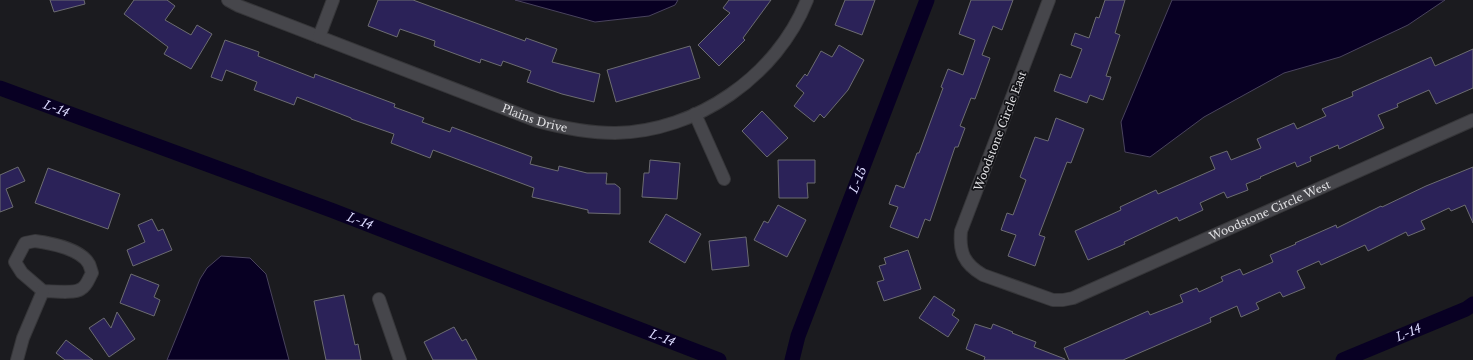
<svg xmlns="http://www.w3.org/2000/svg" width="1473" height="360" viewBox="0 0 1473 360" font-family="'Libre Baskerville',serif">
  <style>
    .water { fill: #080023; stroke: #49435d }
    .lines { fill: none; stroke-linecap: round; stroke-linejoin: round }
    .canal { stroke: #080023; stroke-width: 15 }
    .building { fill: #2b2258; stroke: #6c6c71 }
    .street-casing { stroke: #363639; stroke-width: 14 }
    .street { stroke: #46464b; stroke-width: 12 }
    .labels { text-anchor: middle; stroke-width: 3.5; stroke-linejoin: round; paint-order: stroke }
    .street-label { font-size: 11px; fill: #e0e0e3; stroke: #121216 }
    .water-label { font-size: 12px; font-style: italic; fill: #dcdaff; stroke: #121216 }
  </style>
  <rect width="100%" height="100%" fill="#1b1b1f"/>
  <path class="water" d="M515 0H678L675 5 649 16 595 22Z
    M1172 0H1445L1408 25 1340 57 1284 73 1204 117 1150 157 1125 152 1121 122Z
    M221 256 250 258 266 274 289 360H167L200 279 207 268Z"/>
  <g class="lines">
    <g class="canal">
      <path id="s1" d="M0 88 331 210 719 360"/>
      <path id="s2" d="M792 360 798 336 927 0"/>
      <path id="s3" d="M1343 360 1466 309 1473 304"/>
    </g>
  </g>
  <path class="building" d="M50 0H84L85 4 54 12Z
    M134 0H167L175 6 165 20 191 35 197 25 212 34 191 69 164 54 168 47 124 14Z
    M378 0H413L525 41 526 38 557 49 552 62 600 74 594 102 562 94 527 82 531 71 503 61 501 66 481 59 480 63 434 46 435 41 400 29 397 37 368 26Z
    M729 0H771L743 38 745 40 719 66 698 45 730 13 723 8Z
    M845 0H875L862 35 835 25Z
    M971 0H1013L1002 30 993 26 982 55 990 58 975 99 971 98 960 126 965 128 958 147H955L930 221 925 219 918 238 890 227 898 207 889 204 896 185 904 188 917 153H919L943 88 941 87 948 69 963 75 975 40 959 34Z
    M1105 0H1125L1115 33 1120 35 1106 76 1111 77 1103 100 1090 95 1087 103 1054 91 1060 74 1071 78 1082 49 1071 45 1075 33 1089 38 1096 17 1099 18Z
    M225 40 259 52 258 56 314 78 315 74 395 104 394 107 424 118 422 122 450 132 452 127 532 157 530 164 558 171 559 166 587 173H607L606 184H615L620 188V214L588 213V210L532 197 534 188 433 150 430 158 391 143 394 134 351 119V118L297 97 294 105 254 90 257 82 226 70 222 81 211 77Z
    M839 45 864 60 848 90 824 118 820 114 814 122 794 106 804 93 796 86 805 74 807 76 821 51 832 57Z
    M690 46 700 78 616 102 607 70Z
    M1473 49V88L1436 104 1429 90 1397 104 1398 107 1378 115 1384 128 1339 149 1338 145 1310 157 1311 161 1297 167 1295 162 1260 177 1261 178 1246 184 1248 190 1227 198 1224 192 1200 203 1203 210 1179 221 1177 217 1124 242 1125 244 1088 260 1075 231 1121 210 1120 207 1156 190 1158 194 1215 169 1210 157 1227 151 1231 160 1261 148 1257 139 1294 123 1297 129 1326 116 1322 109 1353 96 1352 92 1431 57 1435 66Z
    M762 111 788 138 767 157 742 131Z
    M1056 118 1084 129 1071 163 1067 162 1039 235 1045 237 1035 266 1008 256 1016 235 1001 230 1007 213 1013 215 1026 180 1020 177 1035 137 1048 141Z
    M650 160 680 163 677 199 642 197 644 173H649Z
    M778 160H815V183H807L808 198H779Z
    M18 167 25 181 6 189 13 207 0 212V175Z
    M1473 167V223L1465 205 1451 211 1449 208 1421 221 1425 229 1408 236 1406 232 1368 251 1365 245 1321 265 1319 261 1297 271 1305 288 1283 297 1280 292 1256 303 1259 309 1241 317 1237 306 1210 318 1211 322 1123 360H1069L1064 348 1148 311 1150 315 1183 302 1180 295 1197 288 1199 292 1223 281 1221 277 1240 269 1243 275 1273 262 1270 255 1296 244 1295 243 1336 225 1337 228 1381 206 1382 207 1426 186Z
    M48 168 120 194 108 229 35 203Z
    M778 205 806 220 787 257 754 240 764 221 768 223Z
    M666 214 701 234 685 263 649 242Z
    M152 219 158 231 163 229 172 250 133 266 127 250 145 242 138 225Z
    M746 237 749 266 712 270 709 241Z
    M908 250 921 289 884 301 877 282 884 280 879 266 886 264 884 258Z
    M131 274 159 285 154 297 160 300 154 316 120 303Z
    M344 295 355 345 358 344 361 360H326L314 301Z
    M934 296 955 310 952 315 959 320 948 337 919 318Z
    M117 312 135 339 109 357 89 328 104 318 111 328Z
    M975 324 991 329 993 324 1013 332 1012 333 1036 342 1034 347 1065 359V360H984L985 357 966 349Z
    M454 327 462 341 466 339 477 360H433L424 342Z
    M66 340 93 360H65L56 353Z"/>
  <g class="lines">
    <g class="street-casing">
      <g id="street">
        <path id="s4" d="M228 0 239 6 537 121C563 128 587 133 615 133 696 132 777 76 807 0"/>
        <path id="s5" d="M1049 0 961 231C959 252 964 264 983 275L1053 300H1063L1073 298 1473 120"/>
        <path d="M319 37 333 0"/>
        <path d="M695 114 724 179"/>
        <path d="M35 241C50 243 81 249 89 264 90 266 91 270 92 273 89 278 87 286 81 289 74 294 52 291 43 291L22 273 15 262 25 243Z"/>
        <path d="M379 299 400 360"/>
        <path d="M17 360 23 338 43 291"/>
      </g>
    </g>
    <use href="#street" class="street"/>
  </g>
  <g class="labels">
    <g class="street-label">
      <text dy="4" stroke="none"><textPath href="#s4" startOffset="329">Plains Drive</textPath></text>
      <text transform="translate(1000 131) rotate(-69)" y="4">Woodstone Circle East</text>
      <text dy="4" stroke="none"><textPath href="#s5" startOffset="610">Woodstone Circle West</textPath></text>
    </g>
    <g class="water-label">
      <text dy="4" stroke="none"><textPath href="#s1" startOffset="60">L-14</textPath></text>
      <text dy="4" stroke="none"><textPath href="#s2" startOffset="192">L-15</textPath></text>
      <text dy="4" stroke="none"><textPath href="#s1" startOffset="384">L-14</textPath></text>
      <text dy="4" stroke="none"><textPath href="#s3" startOffset="71">L-14</textPath></text>
      <text dy="4" stroke="none"><textPath href="#s1" startOffset="708">L-14</textPath></text>
    </g>
  </g>
</svg>
